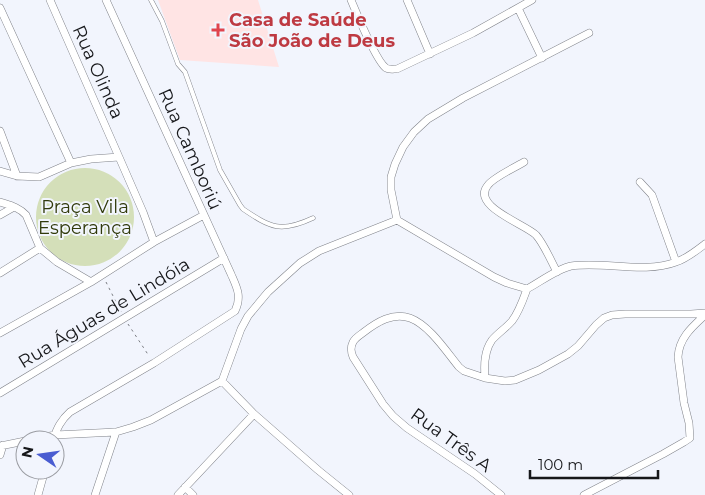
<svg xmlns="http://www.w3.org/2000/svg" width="705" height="495" viewBox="0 0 705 495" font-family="Montserrat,sans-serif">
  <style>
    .medical { fill: #ffe4e4 }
    .green { fill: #d4dfb9 }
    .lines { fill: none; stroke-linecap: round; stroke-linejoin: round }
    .lane-casing { stroke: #80838a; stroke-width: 5 }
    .street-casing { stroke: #80838a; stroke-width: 8 }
    .path { stroke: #7b7d83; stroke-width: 1; stroke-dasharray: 2.5 4; stroke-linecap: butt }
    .lane { stroke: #fff; stroke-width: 4 }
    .street { stroke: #fff; stroke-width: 7 }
    .health-dot { fill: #e0444e; stroke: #f2f5fd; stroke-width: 2 }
    .labels { text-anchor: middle; stroke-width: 4; stroke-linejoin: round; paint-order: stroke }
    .health-label { font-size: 18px; font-weight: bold; fill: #be3a42; stroke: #f2f5fd; text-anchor: start }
    .street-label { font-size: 18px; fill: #16171a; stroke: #f2f5fd }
    .park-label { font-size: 18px; fill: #313a0b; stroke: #f2f5fd }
  </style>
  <rect width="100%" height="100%" fill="#f2f5fd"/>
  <path class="medical" d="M158 0H258L279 67 180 60Z"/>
  <path class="green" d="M36 217a49 49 0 1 1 98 0a49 49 0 1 1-98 0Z"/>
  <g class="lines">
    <g class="lane-casing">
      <path id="lane" d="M151 0 162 21 178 64 185 72 220 170 240 205 243 209C271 228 281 233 313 218"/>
    </g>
    <g class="street-casing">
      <path id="street" d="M50 0 119 157
        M351 0C356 12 377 62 386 68 389 70 394 69 397 69L473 33 532 0
        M407 0 430 54
        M0 8 71 163
        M518 8 542 58
        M0 131 17 176
        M524 162C514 168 494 177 488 185 470 206 525 224 536 235 544 244 551 261 557 272
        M0 171 17 176 39 177 71 163 91 159 119 157 143 212 154 242 91 282 57 262 40 248 26 215C19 207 9 205 0 202
        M640 182 652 195 676 262
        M0 215 14 207
        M397 220 391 190V177L395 164 403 147 414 132 428 119 463 98 589 33
        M397 220 494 277 507 283 527 289
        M154 242 204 215
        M0 273 40 248
        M0 333 91 282
        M485 378C484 365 484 351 492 340 498 333 506 328 512 321 519 312 523 300 527 289 540 282 557 269 571 266 604 261 644 274 676 262 686 259 696 251 705 244
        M222 381 254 414 318 470 349 495
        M0 393 224 258
        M29 440 55 435 116 432
        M53 440C57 428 61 420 70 412L154 363 235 311C242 296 237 288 231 274L106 0
        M0 446 25 441
        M0 455 3 445
        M185 487 193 495
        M38 495 45 470
        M95 495 116 432 133 427 151 420 222 381 241 329 248 316 268 292 300 263 319 251 397 220
        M178 495 254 414
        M501 495 475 474 407 428 393 416 383 404 353 357C351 352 350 348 353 342 355 338 360 335 364 332 377 322 393 312 410 318 429 325 446 351 459 367L464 371 485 378 505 381 515 380 539 370 568 354 578 346 596 325 604 318 612 315 625 314H691L705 313
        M584 495 663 454 684 442 690 438 689 423 684 403 678 357C679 338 692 327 705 315"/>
    </g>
    <path class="path" d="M106 282 121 312
      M128 324 149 356"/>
    <use href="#lane" class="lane"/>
    <use href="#street" class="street"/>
  </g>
  <path class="health-dot" d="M215.5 22.5h5v5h5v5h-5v5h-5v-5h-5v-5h5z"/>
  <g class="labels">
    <g class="health-label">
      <text x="229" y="26">Casa de Saúde<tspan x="229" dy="21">São João de Deus</tspan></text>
    </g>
    <g class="street-label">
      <text transform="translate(98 72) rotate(66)" y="6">Rua Olinda</text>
      <text transform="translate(190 149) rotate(66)" y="6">Rua Camboriú</text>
      <text transform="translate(104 313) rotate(-31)" y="6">Rua Águas de Lindóia</text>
      <text transform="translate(451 440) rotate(36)" y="6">Rua Três A</text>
    </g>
    <g class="park-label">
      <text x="85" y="213">Praça Vila<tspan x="85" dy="21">Esperança</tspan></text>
    </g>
  </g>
  <g transform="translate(40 455) rotate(283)"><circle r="24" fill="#f2f5fd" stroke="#9a9ca2"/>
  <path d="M0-4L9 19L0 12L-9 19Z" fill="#495cd1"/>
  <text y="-8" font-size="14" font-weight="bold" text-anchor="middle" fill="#16171a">N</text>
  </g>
  <path d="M530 470v8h128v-8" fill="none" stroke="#16171a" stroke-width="2.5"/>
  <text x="538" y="470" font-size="15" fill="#16171a" stroke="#f2f5fd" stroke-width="4" paint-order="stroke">100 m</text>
</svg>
